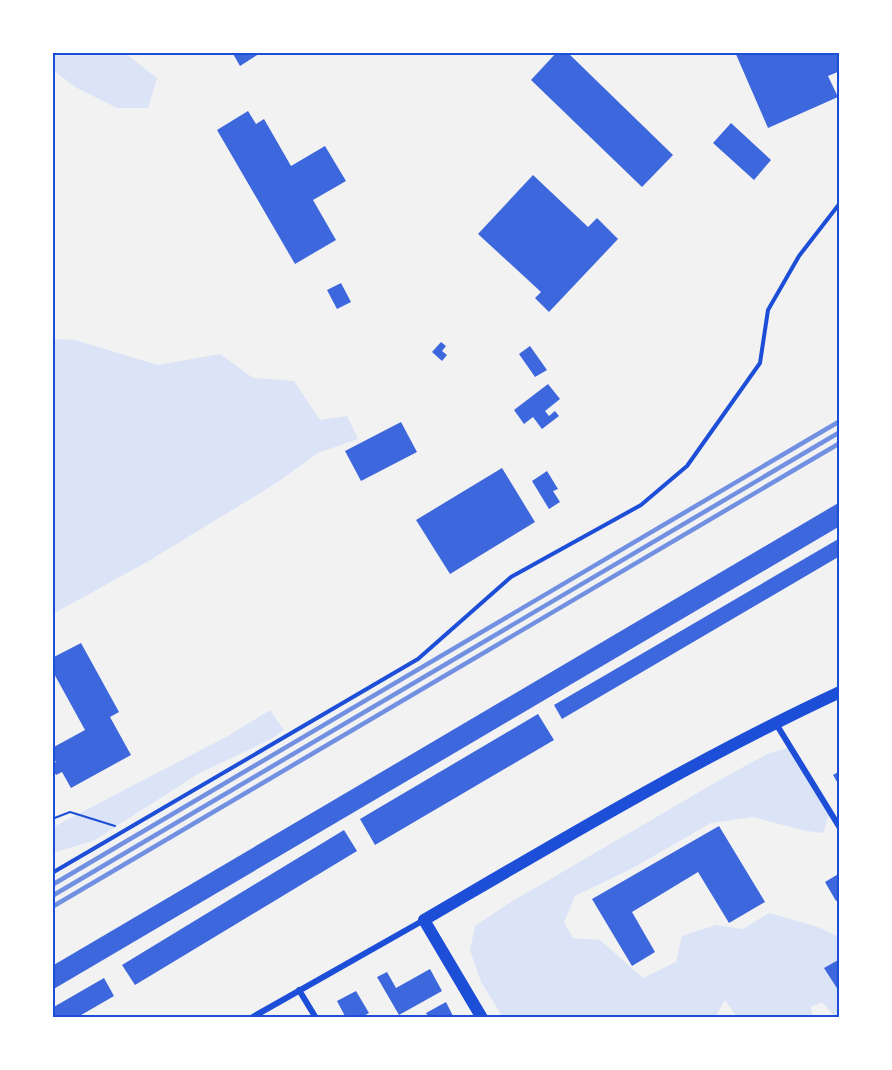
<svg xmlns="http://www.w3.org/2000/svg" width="892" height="1070" viewBox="0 0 892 1070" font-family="'Fira Sans Condensed',sans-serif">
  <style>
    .green { fill: #dbe4f7 }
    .building { fill: #3d67dc }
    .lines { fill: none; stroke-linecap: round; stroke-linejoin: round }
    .path { stroke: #1d4ed8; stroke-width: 2 }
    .service { stroke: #1d4ed8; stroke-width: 4 }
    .minor { stroke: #1d4ed8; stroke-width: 6 }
    .primary { stroke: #1d4ed8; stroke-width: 12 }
    .rail { stroke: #7290e2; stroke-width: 4.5 }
    .neatline { fill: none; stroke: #1d4ed8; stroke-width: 2 }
  </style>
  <rect width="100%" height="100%" fill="#f2f2f2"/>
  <path class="green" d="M53 52 125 53 157 78 148 108H117L75 87 53 70Z
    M53 339 75 340 158 365 220 354 253 378 294 381 320 420 347 416 358 439 318 453 278 482 147 562 53 614Z
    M270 710 284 730 271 739 198 774 95 840 53 853V827L228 736Z
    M791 747 829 815 823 833 806 831 753 817 711 823 633 868 575 896 564 922 573 938 600 940 643 978 676 962 682 936 716 925 743 929 769 913 818 927 839 937V1017H835L822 1002 810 1007 813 1017H737L725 1000 715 1017H503L481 982 470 950 475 926 506 905 718 781 767 754Z"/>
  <path class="building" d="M232 52H262L240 66Z
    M557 52H567L673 155 642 187 531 80Z
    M735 52H840V71L828 76 838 97 768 128Z
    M248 111 256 124 264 119 291 166 325 146 346 181 313 200 336 240 295 264 217 130Z
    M731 123 771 160 754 180 713 143Z
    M533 175 588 227 597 218 618 239 549 312 535 298 541 292 478 234Z
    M341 283 351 302 337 309 327 290Z
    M441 342 446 346 442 351 447 355 442 361 432 352Z
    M530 346 547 370 535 377 519 354Z
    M548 384 560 399 545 411 549 416 555 411 559 416 542 429 533 417 524 424 514 410Z
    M401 422 417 452 361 481 345 451Z
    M502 468 535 522 450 574 416 520Z
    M547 471 558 489 553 491 560 502 549 509 532 481Z
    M840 502V526L52 990V966Z
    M840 538V556L562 719 554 705Z
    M81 643 119 712 110 717 131 755 71 788 62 772 56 775 52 769V764L56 762 52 756V748L85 730 52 670V658Z
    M538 714 554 740 375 845 360 819Z
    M840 771V787L833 775Z
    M719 826 765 902 729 923 698 872 632 912 655 952 632 966 592 899Z
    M344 830 357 851 135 985 122 965Z
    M840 873V899L836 901 825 882Z
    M840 959V993L824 968Z
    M430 969 442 991 399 1015 377 977 387 972 396 988Z
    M104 978 114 996 76 1018H52V1008Z
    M356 991 369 1013 360 1018H346L337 1001Z
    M446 1002 454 1018H429L426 1013Z"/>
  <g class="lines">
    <path class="path" d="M52 819 70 812 115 826"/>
    <path class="service" d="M52 873 418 659 511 577 641 505 687 466 760 363 768 310 799 256 840 203"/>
    <path class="minor" d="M775 722 840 828
      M299 990 316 1018
      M251 1018 424 920"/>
    <path class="primary" d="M482 1018 424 920C561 840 696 759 840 692"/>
    <path class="rail" d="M52 885 840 421
      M52 896 840 432
      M52 907 840 443"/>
  </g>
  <rect width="892" height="1070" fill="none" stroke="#ffffff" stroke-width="108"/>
  <rect x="54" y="54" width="784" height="962" class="neatline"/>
</svg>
